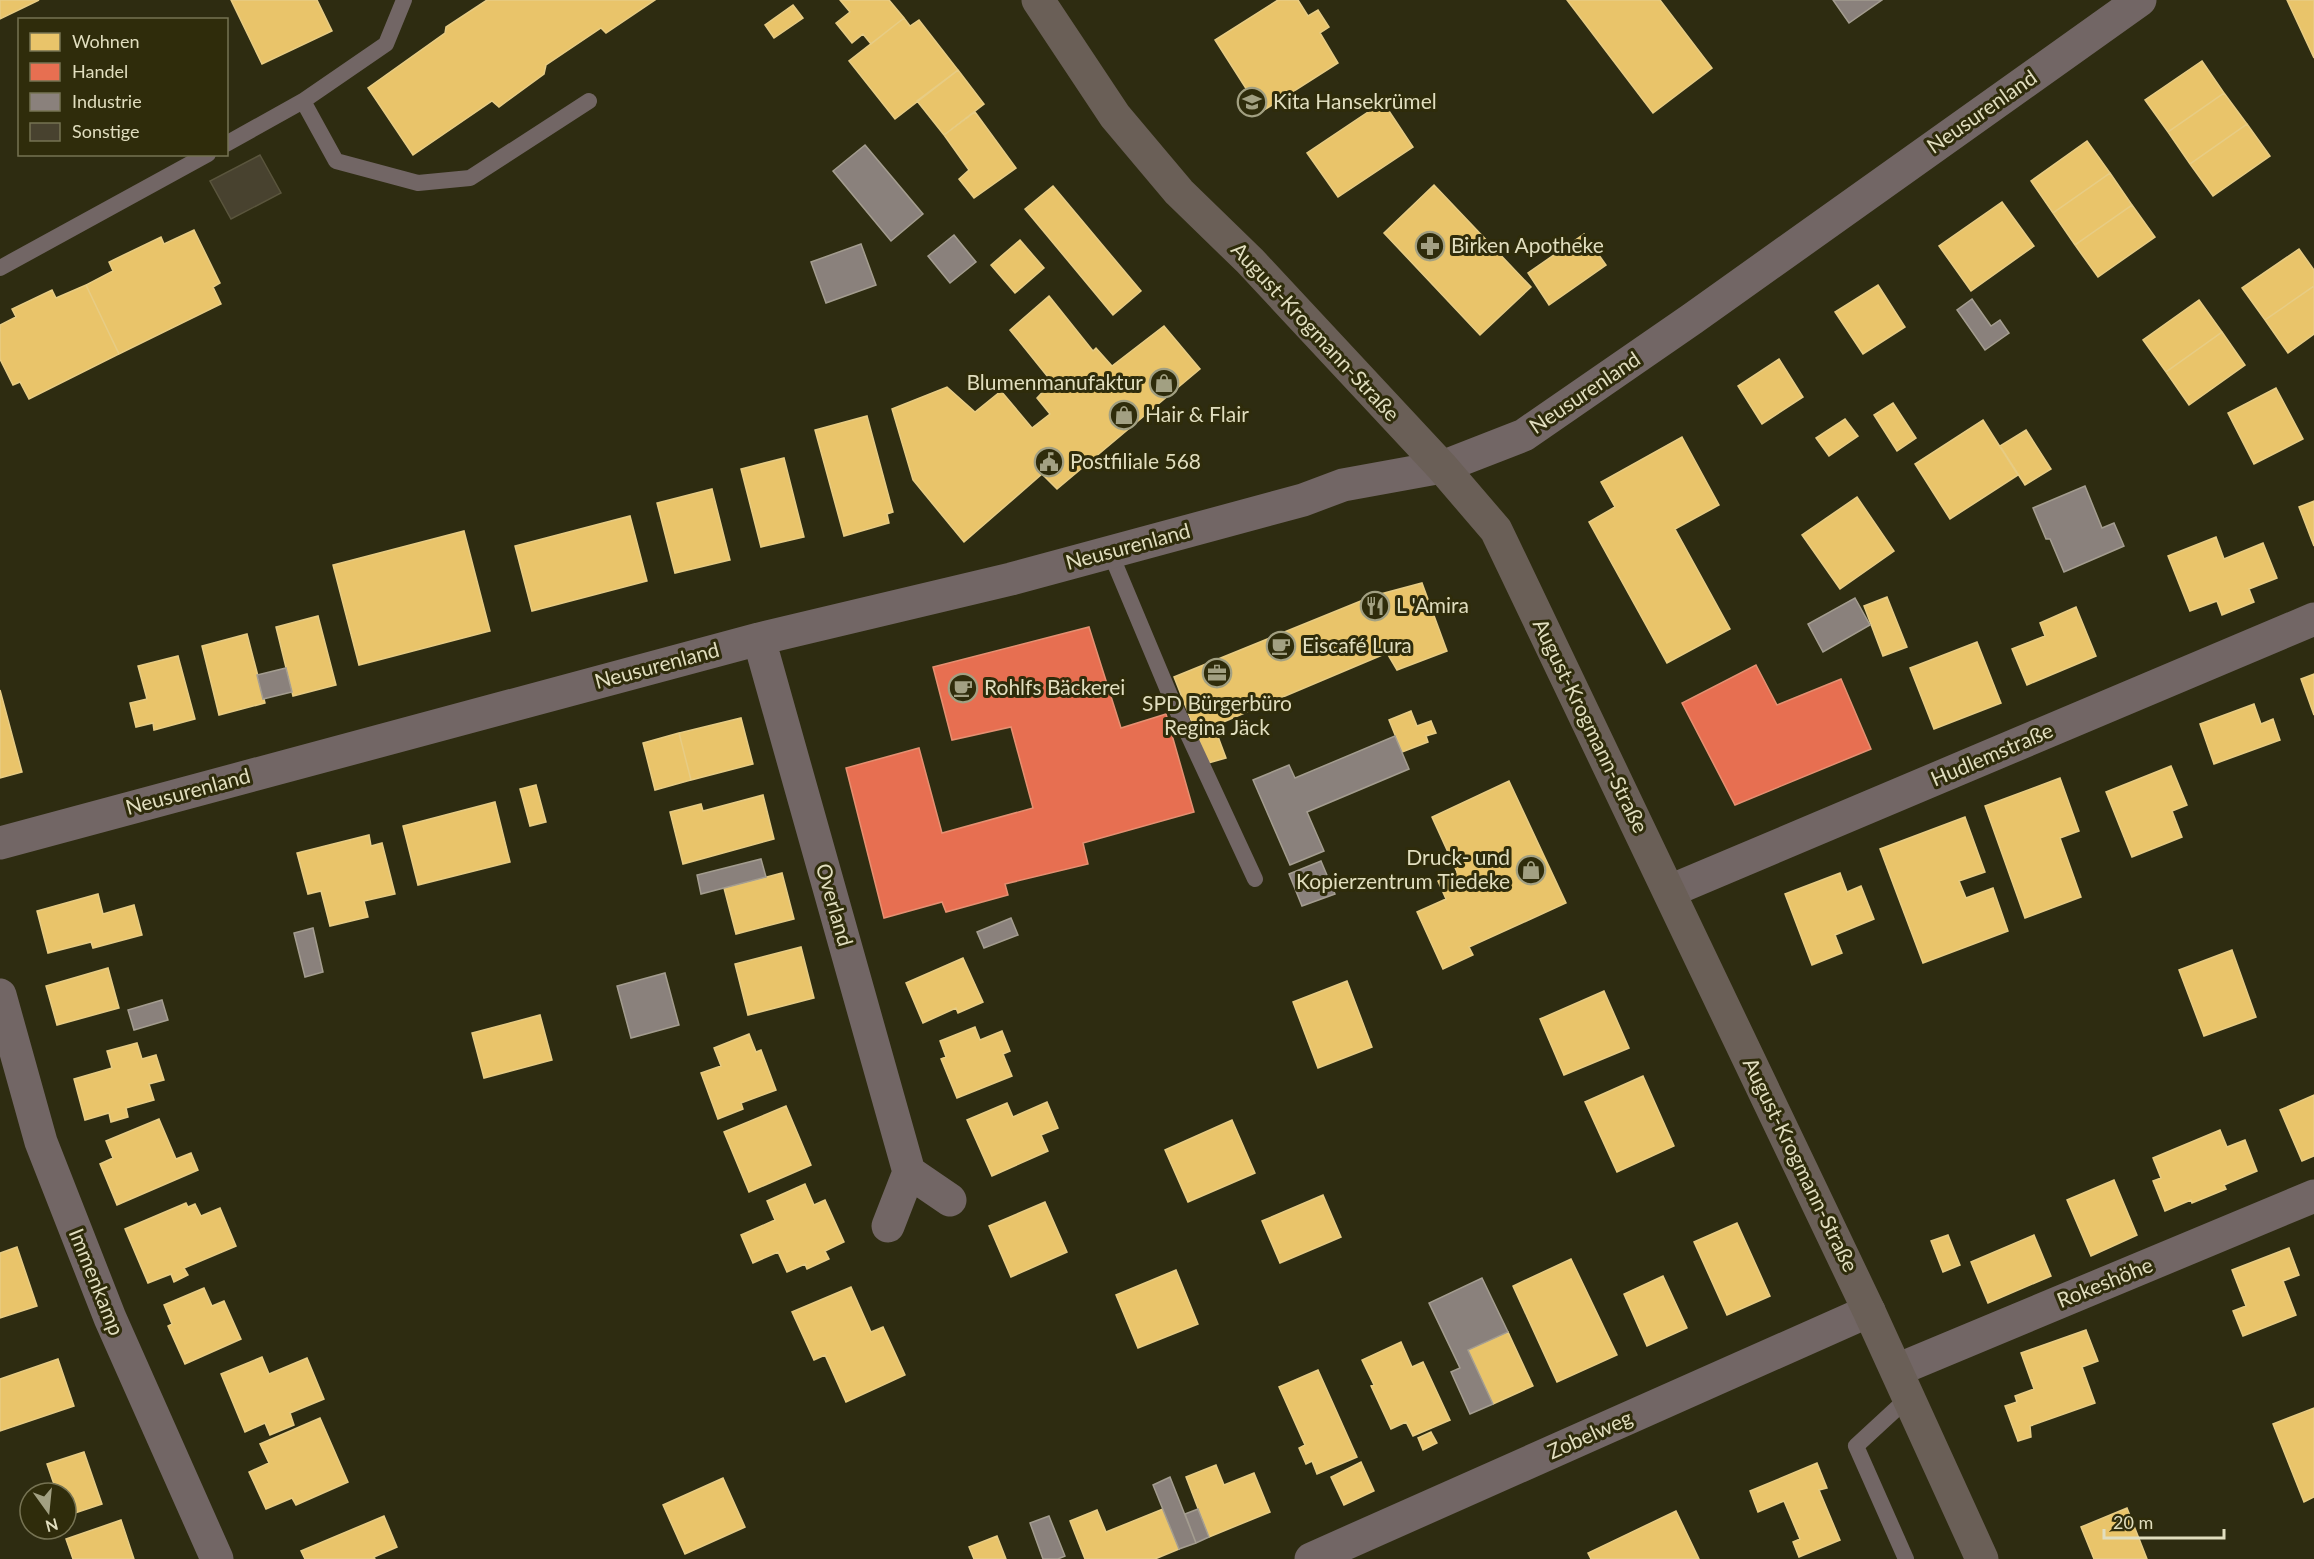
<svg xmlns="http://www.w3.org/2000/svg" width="2314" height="1559" viewBox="0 0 2314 1559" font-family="Lato,sans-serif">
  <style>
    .homes { fill: #e9c46a; stroke: #e7cc84; stroke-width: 1.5 }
    .shops { fill: #e76f51; stroke: #e59072; stroke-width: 1.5 }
    .industry { fill: #8a817c; stroke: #a49d90; stroke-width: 1.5 }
    .building { fill: #48422f; stroke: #5a553d; stroke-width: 1.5 }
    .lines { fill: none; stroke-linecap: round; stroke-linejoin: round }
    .lane { stroke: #726665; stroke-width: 16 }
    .street { stroke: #726665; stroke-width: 33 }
    .secondary { stroke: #6a5f57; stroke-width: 33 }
    .labels { text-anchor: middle; stroke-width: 6; stroke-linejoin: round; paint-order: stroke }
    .poi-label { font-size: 21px; fill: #e1debf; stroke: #2f2c0b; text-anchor: start }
    .street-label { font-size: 21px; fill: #e1debf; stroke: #2f2c0b }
  </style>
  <rect width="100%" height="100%" fill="#2e2c11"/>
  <path class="homes" d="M0 0H39L0 19Z
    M231 0H317L332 31 262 64Z
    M487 0H655L606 33 601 28 546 65 544 74 499 107 492 101 413 155 368 88 445 33 446 27Z
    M840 0H889L904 18 871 44 863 34 852 43 836 23 850 12Z
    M1278 0H1298L1308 16 1318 10 1329 27 1320 33 1338 63 1261 112 1215 40Z
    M1567 0H1660L1712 68 1653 113Z
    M2287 0H2314V58Z
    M793 5 803 18 774 38 765 25Z
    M904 18 910 26 919 20 958 70 895 119 849 61Z
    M2202 61 2224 93 2168 132 2145 100Z
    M958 70 984 104 944 135 917 101Z
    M2224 93 2247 124 2190 164 2168 132Z
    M1383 102 1413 147 1338 197 1307 153Z
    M975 112 1016 168 974 198 959 179 969 170 944 135Z
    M2247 124 2270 156 2213 196 2190 164Z
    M2087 141 2110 173 2053 213 2031 181Z
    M2110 173 2132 205 2075 245 2053 213Z
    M1434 185 1531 287 1480 335 1384 233Z
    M1053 186 1141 291 1113 315 1025 209Z
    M2002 202 2034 246 1971 291 1939 246Z
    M2132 205 2155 237 2098 277 2075 245Z
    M194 230 220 283 213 287 221 304 119 354 86 285 113 271 109 262 161 237 164 244Z
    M1584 234 1606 265 1549 305 1528 273Z
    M1020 240 1044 268 1015 293 991 265Z
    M2299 249 2314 270V286L2265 320 2242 288Z
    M86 285 119 354 29 399 20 382 13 385 0 359V325L16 317 12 309 52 290 56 298Z
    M1878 285 1905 327 1863 354 1835 312Z
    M2314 286V334L2288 353 2265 320Z
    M1049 296 1093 351 1096 348 1112 366 1164 326 1200 369 1057 489 1042 474 964 542 913 480 892 409 947 387 975 412 1001 391 1032 428 1050 414 1037 398 1052 382 1010 330Z
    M2199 300 2222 332 2166 372 2143 340Z
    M2222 332 2245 365 2189 405 2166 372Z
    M1779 359 1803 397 1762 424 1738 386Z
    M2276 388 2303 439 2254 464 2228 413Z
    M1893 403 1916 438 1897 451 1874 415Z
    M867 416 893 512 887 514 889 523 844 536 815 430Z
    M1845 419 1858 436 1829 456 1816 438Z
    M1983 420 2018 475 1950 519 1915 464Z
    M2026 430 2051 469 2025 485 2000 446Z
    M1682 437 1719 505 1675 529 1730 629 1667 663 1589 522 1615 507 1601 482Z
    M784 458 804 537 761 547 741 469Z
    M712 489 730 560 675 573 657 503Z
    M1857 497 1894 551 1840 589 1802 535Z
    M2314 501V546L2299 507Z
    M630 516 647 581 532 611 515 546Z
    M464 531 490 631 359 665 333 565Z
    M2216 537 2224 559 2263 543 2277 578 2249 589 2254 602 2222 615 2217 601 2190 611 2168 556Z
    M1422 583 1447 651 1397 670 1387 653 1214 726 1226 758 1208 763 1174 677 1373 596Z
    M1887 597 1907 647 1883 656 1864 606Z
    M2076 607 2096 656 2027 685 2012 649 2045 636 2040 623Z
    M318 616 336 685 293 696 276 627Z
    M247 634 265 703 219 715 202 646Z
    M1977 642 2001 703 1934 729 1910 668Z
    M178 656 195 719 154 730 153 723 136 727 130 703 147 699 138 666Z
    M2314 674V715L2301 679Z
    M0 690 22 772 0 778Z
    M2254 704 2261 724 2273 719 2280 740 2214 764 2200 724Z
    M1411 711 1417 726 1431 721 1436 733 1426 736 1428 742 1402 752 1389 720Z
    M741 718 753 764 691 780 679 733Z
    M679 733 691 780 655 790 643 743Z
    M2171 766 2187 805 2172 811 2182 837 2132 857 2106 792Z
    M2060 778 2079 831 2060 838 2081 897 2025 918 1985 806Z
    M1509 781 1566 903 1469 947 1473 955 1443 969 1417 912 1446 899 1438 881 1457 872 1432 817Z
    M536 785 546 822 530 826 520 789Z
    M763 795 774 839 683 864 670 812 701 804 703 811Z
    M495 802 510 862 418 885 403 826Z
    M1965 817 1985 872 1959 881 1966 898 1993 888 2008 931 1923 963 1880 849Z
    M369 835 371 846 382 843 395 894 364 901 368 917 330 926 321 891 308 894 297 853Z
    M782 873 794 919 736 934 724 888Z
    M1840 873 1847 892 1861 886 1874 919 1835 935 1842 953 1812 965 1785 894Z
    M98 894 103 914 134 905 142 935 93 948 91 942 48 953 37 911Z
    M801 947 814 998 748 1015 735 964Z
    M2232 950 2256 1017 2204 1036 2179 970Z
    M963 958 983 1002 958 1013 956 1008 923 1023 906 983Z
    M108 968 119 1008 57 1025 46 986Z
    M1347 981 1372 1047 1318 1068 1293 1002Z
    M1604 991 1629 1048 1564 1075 1540 1019Z
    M540 1015 552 1060 484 1078 472 1033Z
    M975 1027 980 1040 1002 1031 1010 1051 1003 1054 1012 1076 957 1098 941 1059 946 1057 940 1041Z
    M749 1034 756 1052 761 1050 776 1090 741 1103 743 1109 718 1119 701 1073 721 1066 714 1048Z
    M137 1043 142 1059 156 1055 164 1080 149 1084 154 1100 126 1108 128 1117 111 1122 109 1113 85 1120 74 1079 112 1068 107 1051Z
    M1643 1076 1674 1146 1617 1172 1585 1102Z
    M2314 1095V1156L2302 1161 2280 1110Z
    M1047 1102 1058 1128 1041 1135 1048 1151 992 1176 967 1120 1007 1103 1013 1117Z
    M786 1106 811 1165 749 1192 724 1132Z
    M159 1119 176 1159 191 1153 198 1170 117 1205 100 1164 113 1158 106 1141Z
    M1232 1120 1255 1173 1188 1202 1165 1150Z
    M2220 1130 2227 1147 2245 1140 2257 1171 2224 1185 2226 1189 2192 1203 2191 1200 2165 1211 2153 1181 2161 1178 2153 1158Z
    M2114 1180 2137 1235 2091 1256 2067 1200Z
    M805 1184 814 1205 825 1200 844 1242 825 1251 829 1259 807 1269 805 1264 787 1272 778 1252 753 1263 741 1235 775 1220 767 1201Z
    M1323 1195 1341 1237 1280 1263 1262 1221Z
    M1045 1202 1067 1252 1011 1277 989 1226Z
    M186 1203 188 1207 195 1204 201 1216 220 1208 236 1246 184 1268 188 1275 174 1282 171 1274 148 1283 125 1229Z
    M1737 1223 1770 1296 1727 1315 1694 1242Z
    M1948 1235 1960 1265 1943 1272 1931 1241Z
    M2034 1235 2051 1276 1988 1303 1971 1262Z
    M17 1247 37 1306 0 1318V1253Z
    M2289 1248 2299 1275 2283 1281 2296 1315 2243 1336 2233 1311 2246 1306 2232 1270Z
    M1571 1259 1617 1355 1557 1382 1513 1286Z
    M1176 1270 1198 1324 1138 1348 1116 1295Z
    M1663 1276 1687 1328 1647 1346 1624 1294Z
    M851 1287 871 1332 883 1327 905 1375 846 1402 825 1355 814 1360 792 1312Z
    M204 1288 212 1306 224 1301 241 1339 185 1364 168 1326 172 1324 164 1305Z
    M2086 1330 2098 1361 2082 1367 2095 1403 2030 1426 2031 1437 2018 1441 2005 1406 2017 1402 2015 1396 2034 1389 2021 1353Z
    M1508 1332 1533 1386 1493 1404 1468 1350Z
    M1401 1342 1412 1367 1423 1362 1450 1420 1413 1436 1406 1422 1391 1429 1371 1386 1374 1385 1362 1360Z
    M262 1357 269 1374 307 1358 324 1399 290 1413 294 1425 270 1435 265 1423 245 1432 221 1374Z
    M58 1359 74 1406 0 1431V1379Z
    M1318 1370 1357 1457 1317 1474 1312 1461 1306 1464 1299 1448 1305 1445 1279 1387Z
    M2314 1408V1497L2304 1502 2273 1424Z
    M320 1418 348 1482 296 1505 292 1498 266 1509 249 1472 269 1463 260 1444Z
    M1431 1432 1437 1443 1423 1450 1418 1438Z
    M84 1452 102 1504 66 1516V1493H57L47 1464Z
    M1361 1462 1374 1491 1344 1505 1331 1477Z
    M1817 1463 1827 1488 1819 1490 1840 1540 1799 1557 1793 1542 1800 1539 1784 1501 1758 1512 1750 1491Z
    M1216 1465 1224 1485 1254 1473 1270 1512 1209 1537 1186 1477Z
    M723 1478 745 1527 685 1554 663 1505Z
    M2127 1508 2147 1559H2094L2081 1527Z
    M1163 1509 1179 1549 1155 1559H1085L1070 1521 1097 1510 1106 1532Z
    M1676 1511 1699 1559H1591L1588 1553Z
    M384 1516 397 1547 374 1557 375 1559H305L301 1551Z
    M121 1520 134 1559H73L66 1539Z
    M997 1536 1006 1559H974L969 1547Z"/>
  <path class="shops" d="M1089 627 1121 728 1166 714 1194 812 1083 843 1088 864 1005 884 1008 895 946 912 942 902 884 918 846 768 919 748 942 833 1033 808 1011 727 952 740 933 667Z
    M1756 665 1777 705 1841 679 1871 749 1735 805 1682 703Z"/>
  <path class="industry" d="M1833 0H1882L1849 23Z
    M865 145 923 214 891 241 833 171Z
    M954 235 976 262 950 283 928 256Z
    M861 244 876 285 826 303 811 262Z
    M1972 299 1991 326 2000 320 2009 333 1985 350 1957 310Z
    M2085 486 2102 528 2114 523 2124 546 2064 572 2050 539H2046L2033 508Z
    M1855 598 1870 625 1823 652 1808 624Z
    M286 668 292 692 263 699 257 675Z
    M1395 736 1409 769 1307 812 1324 851 1290 865 1253 780 1289 765 1295 778Z
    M761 859 766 877 701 894 697 875Z
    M1321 861 1335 894 1302 906 1289 874Z
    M1011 918 1018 935 984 948 977 932Z
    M313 928 323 972 305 977 294 933Z
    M665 973 679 1025 631 1038 617 986Z
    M162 1000 168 1020 134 1030 128 1010Z
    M1482 1278 1508 1332 1468 1350 1493 1404 1470 1414 1451 1372 1460 1368 1429 1303Z
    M1170 1477 1196 1543 1179 1549 1153 1485Z
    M1198 1509 1209 1537 1196 1543 1185 1514Z
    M1049 1516 1065 1556 1058 1559H1043L1030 1523Z"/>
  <path class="building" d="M260 155 281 193 231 219 210 181Z"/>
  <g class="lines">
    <path class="lane" d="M303 101 336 161 418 183 470 178 589 101
      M226 144 303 101 386 44 404 0
      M0 268 208 154
      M1110 552 1172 700 1255 879
      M1906 1559 1856 1446 1908 1398"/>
    <path class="street" d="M759 639 909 1172 888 1226
      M0 843 759 639 1011 579 1303 500 1343 485 1442 467 1524 435 1692 319 2140 0
      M1670 891 2314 619
      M0 995 41 1142 110 1318 217 1559
      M909 1172 950 1200
      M1897 1370 2314 1196
      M1311 1559 1869 1311"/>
    <path class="secondary" d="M1038 0 1115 116 1179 192 1250 261 1442 467 1496 530 1869 1311 1982 1559"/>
  </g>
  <defs>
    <g id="school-ring" transform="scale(1.5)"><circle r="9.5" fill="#2f2c0b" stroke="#a2a082" stroke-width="1.5"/><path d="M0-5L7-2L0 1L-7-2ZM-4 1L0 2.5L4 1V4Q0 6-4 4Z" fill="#a2a082"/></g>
    <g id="pharmacy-ring" transform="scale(1.5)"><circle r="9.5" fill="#2f2c0b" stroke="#a2a082" stroke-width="1.5"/><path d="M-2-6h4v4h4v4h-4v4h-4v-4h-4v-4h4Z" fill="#a2a082"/></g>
    <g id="shop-ring" transform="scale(1.5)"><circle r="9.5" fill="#2f2c0b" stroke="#a2a082" stroke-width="1.5"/><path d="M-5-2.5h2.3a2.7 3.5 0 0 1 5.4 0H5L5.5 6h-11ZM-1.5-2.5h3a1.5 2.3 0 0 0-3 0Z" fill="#a2a082"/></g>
    <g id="civic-ring" transform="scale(1.5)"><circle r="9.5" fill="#2f2c0b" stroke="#a2a082" stroke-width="1.5"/><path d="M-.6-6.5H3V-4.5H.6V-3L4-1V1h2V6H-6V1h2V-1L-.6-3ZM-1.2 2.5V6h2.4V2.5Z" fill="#a2a082"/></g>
    <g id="restaurant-ring" transform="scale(1.5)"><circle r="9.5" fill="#2f2c0b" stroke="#a2a082" stroke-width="1.5"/><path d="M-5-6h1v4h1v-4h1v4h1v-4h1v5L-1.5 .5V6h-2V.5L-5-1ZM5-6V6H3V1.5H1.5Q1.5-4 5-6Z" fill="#a2a082"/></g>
    <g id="cafe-ring" transform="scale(1.5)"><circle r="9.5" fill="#2f2c0b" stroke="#a2a082" stroke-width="1.5"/><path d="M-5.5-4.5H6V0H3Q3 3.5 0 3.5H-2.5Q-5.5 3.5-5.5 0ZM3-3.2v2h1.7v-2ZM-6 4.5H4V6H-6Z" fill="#a2a082"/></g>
    <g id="office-ring" transform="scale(1.5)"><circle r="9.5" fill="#2f2c0b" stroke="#a2a082" stroke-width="1.5"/><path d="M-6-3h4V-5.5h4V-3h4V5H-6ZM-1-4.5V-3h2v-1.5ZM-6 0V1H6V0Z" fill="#a2a082"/></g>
  </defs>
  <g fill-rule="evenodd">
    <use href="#school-ring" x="1252" y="102"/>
    <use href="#pharmacy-ring" x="1430" y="246"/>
    <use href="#shop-ring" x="1164" y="383"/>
    <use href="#shop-ring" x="1124" y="415"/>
    <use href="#civic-ring" x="1049" y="462"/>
    <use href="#restaurant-ring" x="1375" y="606"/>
    <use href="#cafe-ring" x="1281" y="646"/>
    <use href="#office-ring" x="1217" y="673"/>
    <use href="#cafe-ring" x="963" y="688"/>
    <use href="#shop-ring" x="1531" y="870"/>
  </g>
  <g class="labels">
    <g class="poi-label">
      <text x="1273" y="109">Kita Hansekrümel</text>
      <text x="1451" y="253">Birken Apotheke</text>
      <text x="1143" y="390" text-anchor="end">Blumenmanufaktur</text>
      <text x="1145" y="422">Hair &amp; Flair</text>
      <text x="1070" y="469">Postfiliale 568</text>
      <text x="1396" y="613">L 'Amira</text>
      <text x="1302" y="653">Eiscafé Lura</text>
      <text x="984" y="695">Rohlfs Bäckerei</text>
      <text x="1217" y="711" text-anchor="middle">SPD Bürgerbüro<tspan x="1217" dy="24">Regina Jäck</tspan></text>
      <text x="1510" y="865" text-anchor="end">Druck- und<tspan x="1510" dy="24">Kopierzentrum Tiedeke</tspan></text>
    </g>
    <g class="street-label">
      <text transform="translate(1982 112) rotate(-35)" y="7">Neusurenland</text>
      <text transform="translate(1315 332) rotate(47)" y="7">August-Krogmann-Straße</text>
      <text transform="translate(1585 393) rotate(-34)" y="7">Neusurenland</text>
      <text transform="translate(1128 547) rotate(-15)" y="7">Neusurenland</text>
      <text transform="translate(657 666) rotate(-15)" y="7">Neusurenland</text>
      <text transform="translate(1590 726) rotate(64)" y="7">August-Krogmann-Straße</text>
      <text transform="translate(1992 755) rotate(-23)" y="7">Hudlemstraße</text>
      <text transform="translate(188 792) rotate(-15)" y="7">Neusurenland</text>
      <text transform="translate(834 905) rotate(74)" y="7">Overland</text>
      <text transform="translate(1800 1165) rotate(64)" y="7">August-Krogmann-Straße</text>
      <text transform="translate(96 1282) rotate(68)" y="7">Immenkamp</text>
      <text transform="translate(2105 1283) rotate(-22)" y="7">Rokeshöhe</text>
      <text transform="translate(1590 1435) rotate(-24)" y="7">Zobelweg</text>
    </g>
  </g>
  <rect x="18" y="18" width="210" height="138" fill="#2f2c0b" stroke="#767353" stroke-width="1.5"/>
  <rect x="30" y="33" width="30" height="18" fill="#e9c46a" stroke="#767353" stroke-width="1.5"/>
  <text x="72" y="48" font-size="18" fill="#e1debf">Wohnen</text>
  <rect x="30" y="63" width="30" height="18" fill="#e76f51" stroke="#767353" stroke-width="1.5"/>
  <text x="72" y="78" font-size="18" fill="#e1debf">Handel</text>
  <rect x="30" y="93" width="30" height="18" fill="#8a817c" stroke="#767353" stroke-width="1.5"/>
  <text x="72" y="108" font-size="18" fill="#e1debf">Industrie</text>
  <rect x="30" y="123" width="30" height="18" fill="#48422f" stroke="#767353" stroke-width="1.5"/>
  <text x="72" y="138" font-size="18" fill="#e1debf">Sonstige</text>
  <g transform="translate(48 1511) rotate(165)"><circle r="28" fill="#2f2c0b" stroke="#767353" stroke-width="1.5"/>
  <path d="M0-4.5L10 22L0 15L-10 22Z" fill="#a2a082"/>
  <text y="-9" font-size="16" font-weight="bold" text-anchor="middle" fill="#e1debf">N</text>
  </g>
  <path d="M2104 1529v9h120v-9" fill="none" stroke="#e1debf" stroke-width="3"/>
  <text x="2113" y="1529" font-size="18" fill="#e1debf" stroke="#2f2c0b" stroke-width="4.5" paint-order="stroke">20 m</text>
</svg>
